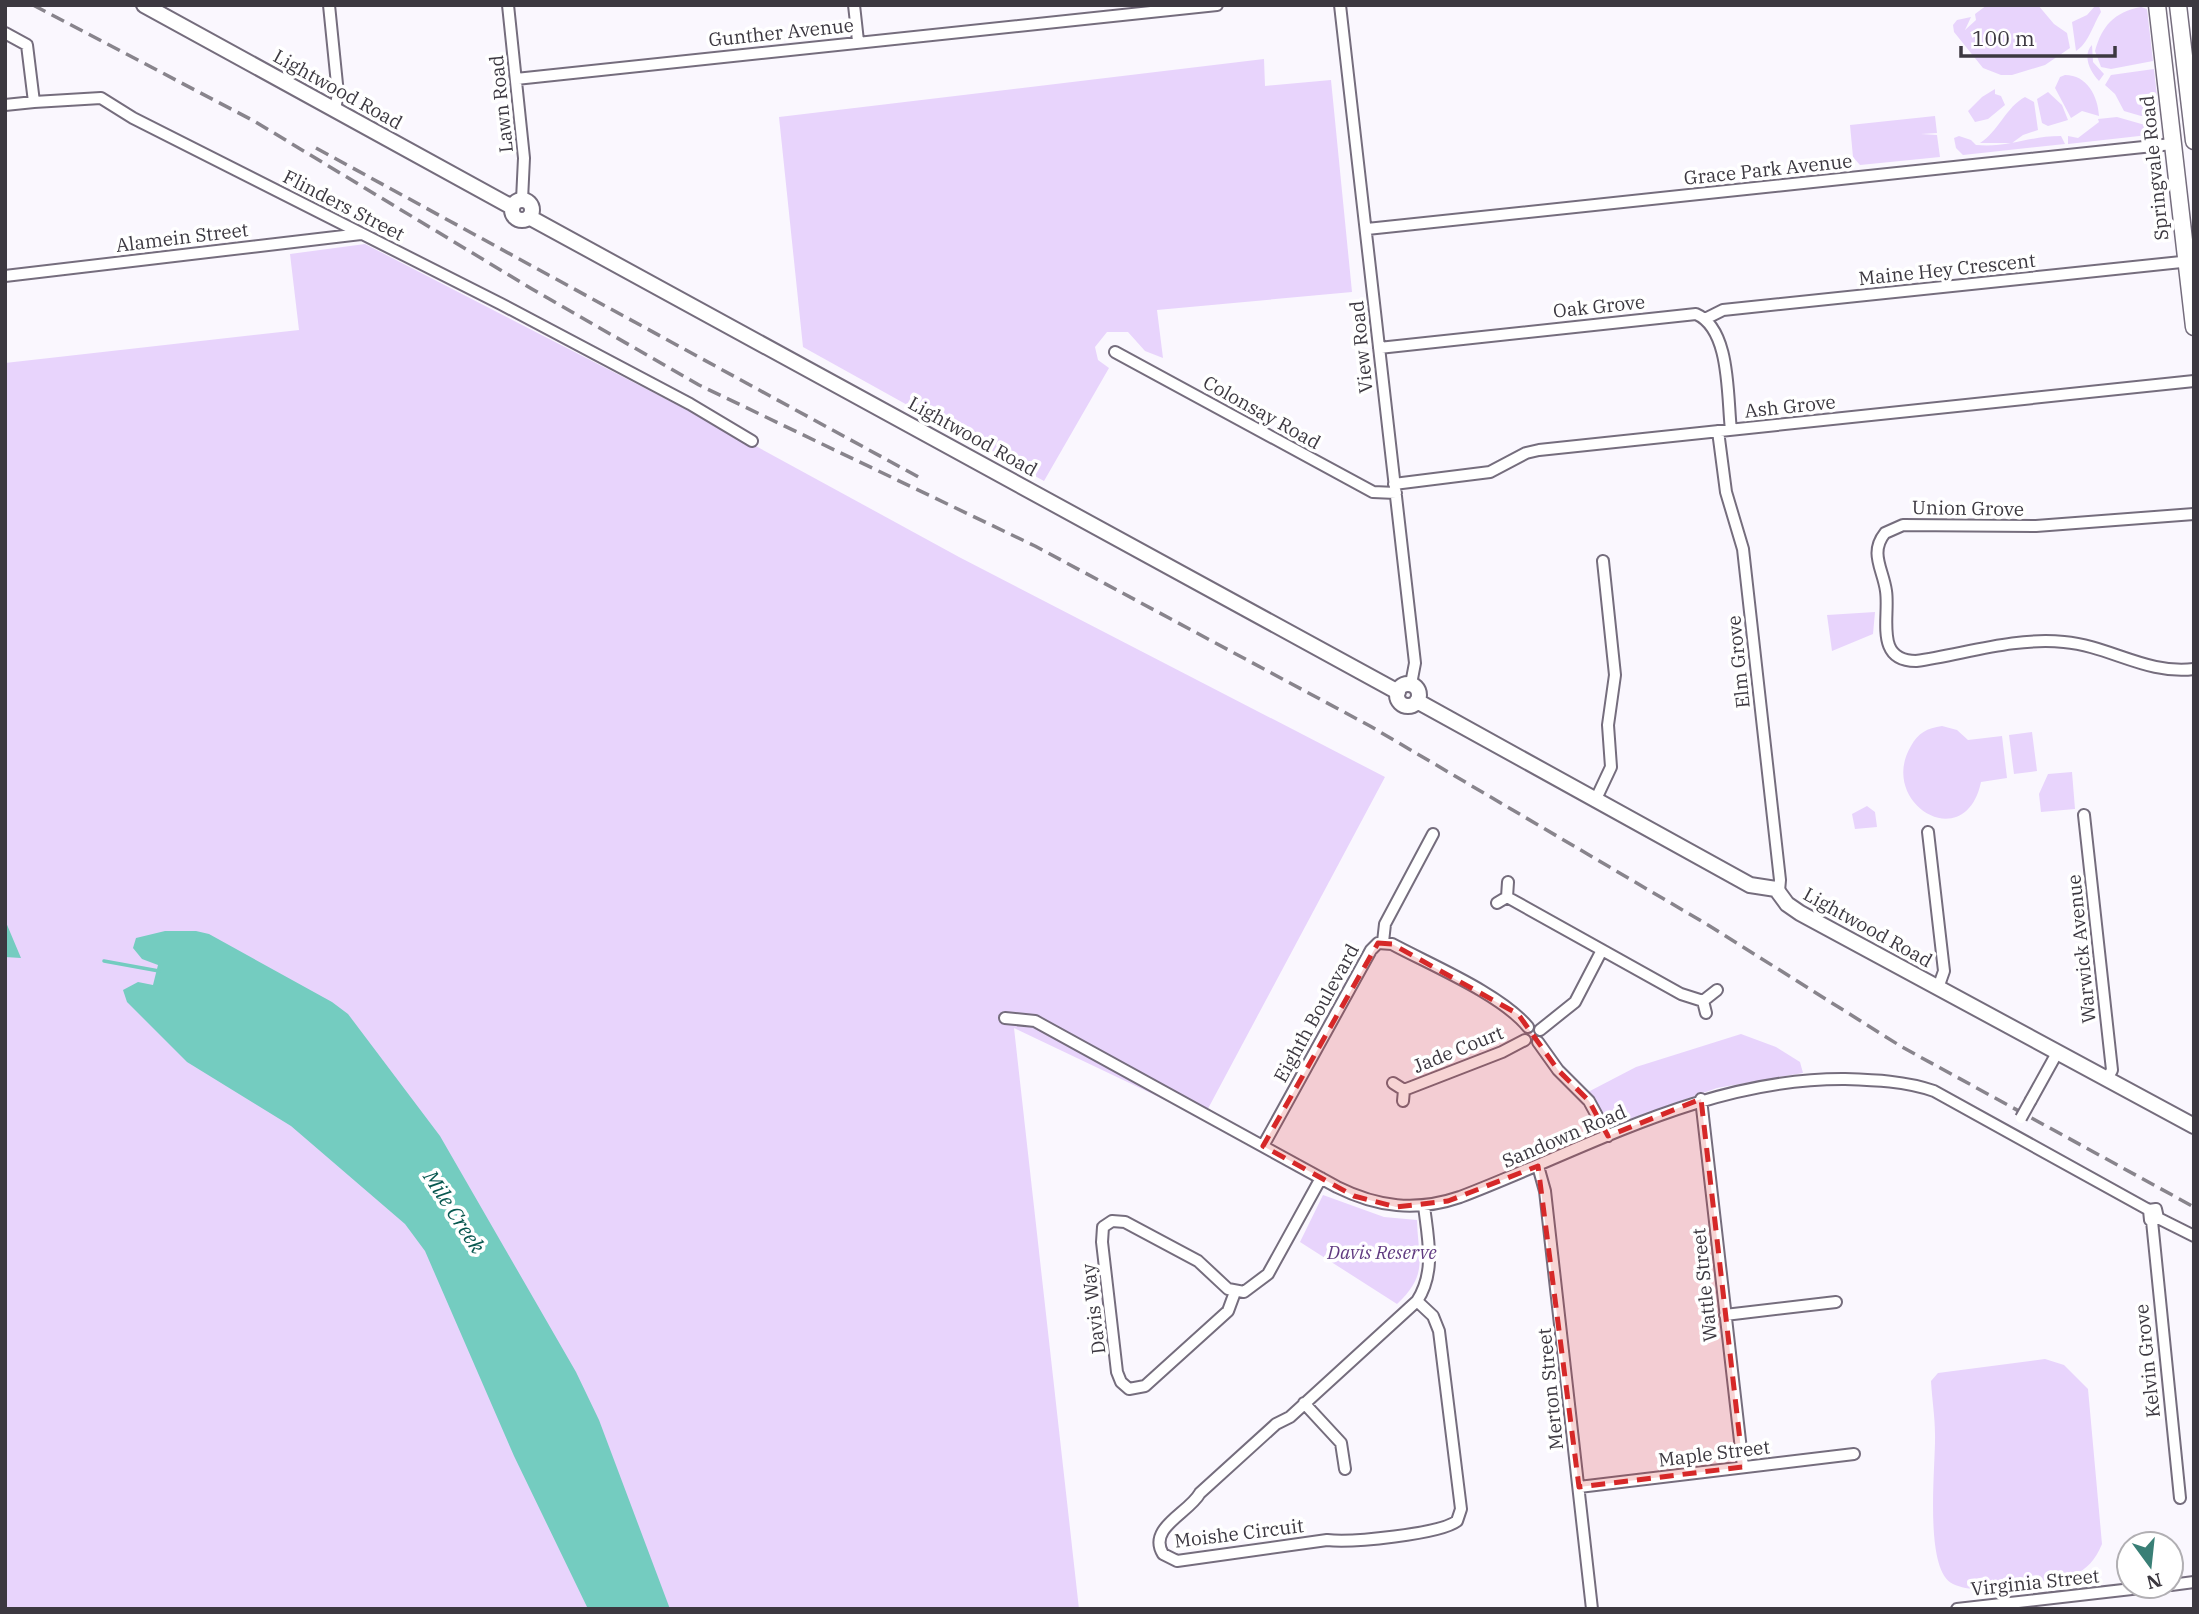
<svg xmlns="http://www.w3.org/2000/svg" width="2199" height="1614" viewBox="0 0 2199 1614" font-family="'IBM Plex Serif',serif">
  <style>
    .green { fill: #e8d4fc }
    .water { fill: #74ccc0 }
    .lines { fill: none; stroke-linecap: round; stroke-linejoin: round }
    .stream { stroke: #74ccc0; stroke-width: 3.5 }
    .minor-casing { stroke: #756d7d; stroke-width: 14 }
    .major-casing { stroke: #756d7d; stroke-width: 18 }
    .highway-casing { stroke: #756d7d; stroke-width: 19 }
    .minor { stroke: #fff; stroke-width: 10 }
    .major { stroke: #fff; stroke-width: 14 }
    .highway { stroke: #fff; stroke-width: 16 }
    .rail { stroke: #88848c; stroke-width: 3.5; stroke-dasharray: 14 7; stroke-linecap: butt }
    .minor-bridge-casing { stroke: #756d7d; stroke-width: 14; stroke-linecap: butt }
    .minor-bridge { stroke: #fff; stroke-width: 10 }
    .marked { fill: #d62828; fill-opacity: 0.2; stroke: #d62828; stroke-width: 5; stroke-dasharray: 14 9; stroke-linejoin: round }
    .labels { text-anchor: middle; stroke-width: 7; stroke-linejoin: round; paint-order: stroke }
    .street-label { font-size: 19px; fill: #3c3840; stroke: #fff }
    .park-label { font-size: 19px; font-style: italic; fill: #613b81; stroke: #fff }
    .water-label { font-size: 21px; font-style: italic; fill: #07574f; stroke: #fff }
  </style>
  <rect width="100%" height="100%" fill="#faf7fe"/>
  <path class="green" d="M1987 5H2038L2054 24 2067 33 2070 48 2045 65 2012 75H2001L1983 68 1954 32 1953 25 1957 20 1971 17 1965 30 1976 20 1975 14Z
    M2095 6H2099L2101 12C2093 25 2088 44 2076 51L2072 22 2087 15Z
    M2141 7 2147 9 2153 61 2111 69 2101 67 2095 51C2102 26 2114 12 2141 7Z
    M2092 45 2093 62 2104 74 2099 81C2090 72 2082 55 2092 45Z
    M1264 59 1265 86 1331 80 1352 292 1157 310 1163 358 1145 351 1128 332H1107L1095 347 1098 360 1109 368 1044 481 803 347 779 117Z
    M2154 69 2159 115 2141 116 2124 111 2115 94 2105 85 2111 75Z
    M2065 75C2087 75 2098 96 2099 116L2082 111 2071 118 2055 88 2060 77Z
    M1995 89V94L2001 96 2005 105 1988 119 1975 122 1968 111 1982 97Z
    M2048 92 2062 105 2068 120 2048 126 2042 123 2037 99Z
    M2025 97 2034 102 2038 130 2023 135 2012 143H1980C1998 132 2006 107 2025 97Z
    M1935 116 1937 133 1921 134 1937 135 1940 157 1860 165 1853 157 1850 125Z
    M2117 117 2145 125 2148 135 2068 144V136L2078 138 2099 122 2098 119Z
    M1959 136 1971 140 1976 145C2009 148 2028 136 2061 136L2065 144 1963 155 1956 148 1954 138Z
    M365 244 732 433 959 557 1385 777 1203 1118 1014 1028 1079 1609H5V363L299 330 290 254Z
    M1875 612 1873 634 1832 651 1827 615Z
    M1942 726 1957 730 1968 740 2002 736 2007 778 1981 782C1965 857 1877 803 1911 746 1918 733 1927 728 1942 726Z
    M2032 732 2037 771 2014 774 2009 735Z
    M2072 772 2075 809 2041 812 2039 794 2048 774Z
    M1867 806 1875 812 1877 827 1855 829 1852 814Z
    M1741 1034 1776 1047 1800 1062 1803 1073 1717 1088 1616 1124 1602 1115 1588 1092 1636 1067Z
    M1323 1195 1384 1217 1417 1220C1418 1259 1429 1274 1397 1304L1300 1242Z
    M2045 1359 2064 1365 2088 1389 2102 1544C2088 1578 2066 1578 2033 1582 2009 1585 1976 1595 1953 1584 1923 1570 1936 1464 1935 1434 1935 1417 1932 1399 1931 1381L1938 1373Z"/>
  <path class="water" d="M5 920 21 958 5 957Z
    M165 931H196L209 934 332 1002 348 1014 440 1136 576 1372 599 1420 670 1609H588L514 1456 425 1251 405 1224 291 1126 187 1062 127 1002 123 990 138 982 153 985 158 965 142 959 133 948 136 938Z"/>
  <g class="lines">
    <path class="stream" d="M104 961 159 971"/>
    <g class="minor-casing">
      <path id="minor" d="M329 5 338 94 335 109
        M508 5 524 158 522 200
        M854 5 858 41
        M1340 5 1415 663 1411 684
        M5 33 27 45 34 102 101 98 133 118 501 304 690 404 752 441
        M516 79 1217 5
        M5 105 34 102
        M1367 229 2172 144
        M5 276 361 234
        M1705 319 1723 310 2191 261
        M1379 348 1696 314C1731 329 1727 397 1731 430
        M1115 352 1373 492 1396 493
        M1718 431 1726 492 1743 549 1780 880 1779 891
        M1394 484 1490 472 1526 453 1539 450 2194 381
        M2194 514 2036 526 1903 525 1885 533C1869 553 1883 569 1886 591 1890 617 1874 661 1916 661 1965 654 2014 637 2064 642 2110 646 2147 675 2194 669
        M1595 801 1611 767 1608 725 1615 675 1603 561
        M2084 815 2111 1061 2112 1070 2107 1079
        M1928 832 1944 971 1938 988
        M1507 897 1681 994 1703 1001
        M1497 903 1507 897 1508 882
        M1383 942 1385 924 1433 834
        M1706 1013 1703 1001 1717 990
        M1005 1018 1035 1021 1337 1187C1377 1207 1416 1212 1460 1197 1586 1149 1706 1078 1845 1079 1875 1080 1905 1081 1934 1091L2149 1210 2156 1209 2158 1218 2150 1220 2149 1210
        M1540 1030 1575 1002 1602 950
        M1538 1042 1558 1070 1589 1101 1608 1136
        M1393 1083 1404 1090 1403 1101
        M1404 1090 1502 1052 1525 1040
        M1701 1099 1743 1467
        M2031 1100 2057 1053
        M1263 1146 1371 950 1378 943 1392 944C1431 965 1501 994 1528 1027
        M1538 1166 1545 1191 1592 1609
        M2158 1218 2194 1236
        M2152 1221 2180 1498
        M1235 1292 1228 1311 1145 1386 1129 1389 1121 1382 1117 1372 1102 1242 1103 1227 1112 1221 1125 1222 1198 1261 1228 1289 1244 1292 1268 1274 1321 1178
        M1417 1301 1433 1316 1439 1331 1461 1509 1457 1521C1440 1534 1351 1543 1327 1540L1177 1561 1163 1554C1147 1528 1189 1513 1200 1493L1276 1424 1290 1417 1417 1301C1436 1272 1428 1239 1424 1206
        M1725 1315 1836 1302
        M1304 1403 1341 1443 1345 1469
        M1579 1487 1854 1454
        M2171 1585 2194 1582
        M1957 1609 2158 1586"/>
    </g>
    <g class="major-casing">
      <path id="major" d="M144 5 512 207
        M512 210a10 10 0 1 1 20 0a10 10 0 1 1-20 0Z
        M529 217 1398 692
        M1397 695a11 11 0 1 1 22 0a11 11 0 1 1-22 0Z
        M1417 701 1750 885 1776 889 1787 904 1800 913 2194 1126"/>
    </g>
    <g class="highway-casing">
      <path id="highway" d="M2157 5 2194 327
        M2178 5 2194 141"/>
    </g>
    <use href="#minor" class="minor"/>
    <use href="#major" class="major"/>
    <use href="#highway" class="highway"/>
    <path class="rail" d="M33 5 254 121 532 289 699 385 1035 546 1370 726 1708 925 1902 1047 2194 1207
      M316 148 924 480"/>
    <g class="minor-bridge-casing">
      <path id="minor-bridge" d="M2021 1118 2031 1100"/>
    </g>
    <use href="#minor-bridge" class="minor-bridge"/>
  </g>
  <path class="marked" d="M1378 943 1392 944 1518 1014 1558 1070 1589 1101 1608 1136 1701 1099 1743 1467 1579 1487 1538 1166 1448 1201 1396 1207 1354 1196 1263 1146Z"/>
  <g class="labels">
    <g class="street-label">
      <text transform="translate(781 32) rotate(-6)" y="7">Gunther Avenue</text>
      <text transform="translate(338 89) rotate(29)" y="7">Lightwood Road</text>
      <text transform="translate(501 104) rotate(-96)" y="7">Lawn Road</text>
      <text transform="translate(2154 168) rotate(-96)" y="7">Springvale Road</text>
      <text transform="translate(1768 169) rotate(-6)" y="7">Grace Park Avenue</text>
      <text transform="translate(344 205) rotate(27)" y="7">Flinders Street</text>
      <text transform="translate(182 237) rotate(-7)" y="7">Alamein Street</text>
      <text transform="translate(1947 269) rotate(-6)" y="7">Maine Hey Crescent</text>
      <text transform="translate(1599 306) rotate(-6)" y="7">Oak Grove</text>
      <text transform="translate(1361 347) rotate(-96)" y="7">View Road</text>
      <text transform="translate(1790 406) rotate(-6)" y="7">Ash Grove</text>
      <text transform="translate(1262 412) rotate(29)" y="7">Colonsay Road</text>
      <text transform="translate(973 436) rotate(29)" y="7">Lightwood Road</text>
      <text transform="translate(1968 508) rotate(1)" y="7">Union Grove</text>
      <text transform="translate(1738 662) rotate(-96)" y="7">Elm Grove</text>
      <text transform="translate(1868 927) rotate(29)" y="7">Lightwood Road</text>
      <text transform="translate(2081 949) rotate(-96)" y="7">Warwick Avenue</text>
      <text transform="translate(1316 1013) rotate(-61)" y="7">Eighth Boulevard</text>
      <text transform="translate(1458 1049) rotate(-22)" y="7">Jade Court</text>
      <text transform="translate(1564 1136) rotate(-23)" y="7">Sandown Road</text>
      <text transform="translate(1704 1285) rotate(-96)" y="7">Wattle Street</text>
      <text transform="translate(1093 1309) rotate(-97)" y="7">Davis Way</text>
      <text transform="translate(2147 1361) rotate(-96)" y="7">Kelvin Grove</text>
      <text transform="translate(1550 1389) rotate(-96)" y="7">Merton Street</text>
      <text transform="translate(1714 1453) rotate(-7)" y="7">Maple Street</text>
      <text transform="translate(1239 1533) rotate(-7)" y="7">Moishe Circuit</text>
      <text transform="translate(2035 1582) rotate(-6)" y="7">Virginia Street</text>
    </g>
    <g class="park-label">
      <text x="1382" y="1259">Davis Reserve</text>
    </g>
    <g class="water-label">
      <text transform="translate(454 1212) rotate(57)" y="7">Mile Creek</text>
    </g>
  </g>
  <rect width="2199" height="1614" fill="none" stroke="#3c3840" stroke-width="14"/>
  <g transform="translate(2150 1565) rotate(165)"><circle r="33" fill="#ffffff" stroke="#b1afb3" stroke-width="2"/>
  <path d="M0-5L12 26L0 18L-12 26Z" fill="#397f76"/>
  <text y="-10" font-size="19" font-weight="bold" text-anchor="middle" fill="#3c3840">N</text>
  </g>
  <path d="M1961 46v10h154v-10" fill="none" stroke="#3c3840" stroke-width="3.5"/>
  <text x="1972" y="46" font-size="21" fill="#3c3840" stroke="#ffffff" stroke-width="5" paint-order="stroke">100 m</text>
</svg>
